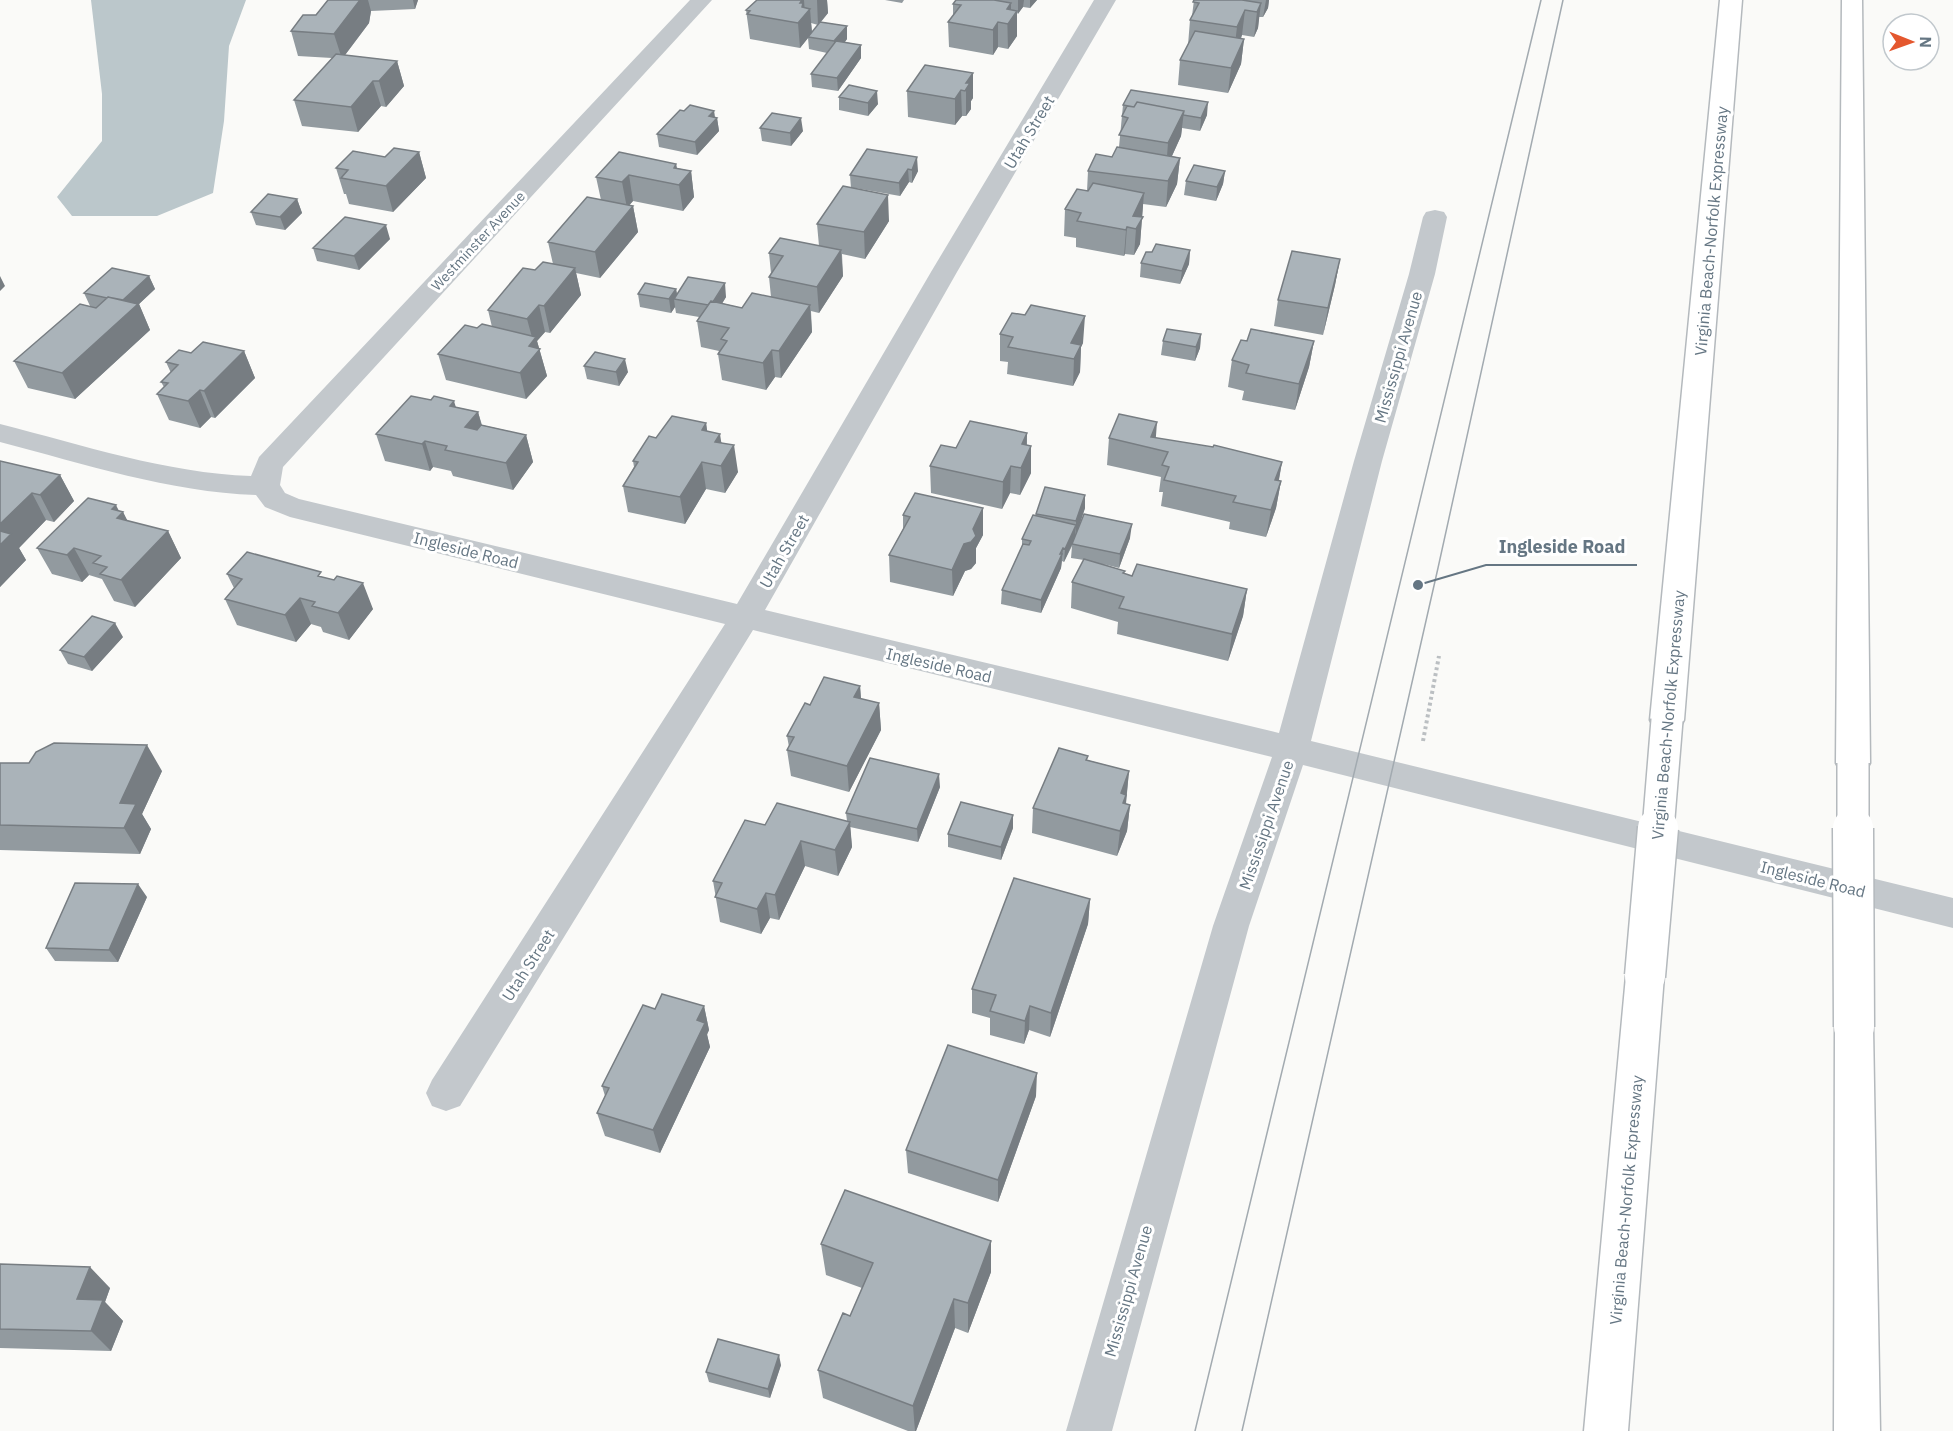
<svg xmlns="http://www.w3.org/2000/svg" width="1953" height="1431" viewBox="0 0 1953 1431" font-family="'IBM Plex Sans',sans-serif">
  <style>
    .water { fill: #bbc7cb }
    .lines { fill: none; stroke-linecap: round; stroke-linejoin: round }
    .motorway-casing { stroke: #b4b9bd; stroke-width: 3 }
    .path { stroke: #bbbfc2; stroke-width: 4; stroke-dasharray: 3 3; stroke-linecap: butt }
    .minor { fill: #c3c8cc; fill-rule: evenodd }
    .motorway { fill: #fff; fill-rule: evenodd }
    .tram { stroke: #a2aab0; stroke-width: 1.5 }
    .motorway-bridge-far1-casing { stroke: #b4b9bd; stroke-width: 34; stroke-linecap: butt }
    .motorway-bridge-casing { stroke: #b4b9bd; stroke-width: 43; stroke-linecap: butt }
    .motorway-bridge-far1 { stroke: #fff; stroke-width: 31 }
    .motorway-bridge { stroke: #fff; stroke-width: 40 }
    .wall { fill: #929a9f; fill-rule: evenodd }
    .shaded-wall { fill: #777d82 }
    .building { fill: #aab3b9; stroke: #777d82; stroke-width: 1.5 }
    .labels { text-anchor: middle; stroke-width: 6; stroke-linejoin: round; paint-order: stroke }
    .far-street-label { font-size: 14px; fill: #657683; stroke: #fff }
    .street-label { font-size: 16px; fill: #657683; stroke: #fff }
    .leader { fill: none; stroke: #657683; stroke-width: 2 }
    .callout-dot { fill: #657683; stroke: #fff; stroke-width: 2 }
    .callout-label { font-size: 18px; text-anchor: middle; font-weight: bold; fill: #657683; stroke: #fff; stroke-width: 6; stroke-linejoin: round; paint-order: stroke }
  </style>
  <rect width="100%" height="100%" fill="#fafaf8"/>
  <path class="water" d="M91 0H246L229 46 224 121 213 193 157 216H72L57 197 102 141V94Z"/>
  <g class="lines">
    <g class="motorway-casing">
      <path id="motorway" d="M1720 0H1742L1684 720 1679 729 1667 733 1655 729 1650 720Z
        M1842 0H1862L1870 763 1865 772 1853 776 1841 772 1836 763Z
        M1645 960 1658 965 1664 976 1628 1431H1584L1626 976 1632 965Z
        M1854 1010 1868 1015 1873 1027 1880 1431H1834L1835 1027 1840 1015Z"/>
    </g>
    <path class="path" d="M1423 741 1439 656"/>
    <path class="minor" d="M690 0H712L283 467 280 485 285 493 299 499 737 604 931 272 1094 0H1116L957 272 765 610 1279 733 1354 461 1409 274 1423 217 1426 212 1435 210 1444 212 1447 217 1435 274 1382 461 1311 741 1953 898V928L1303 765 1249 926 1112 1431H1066L1213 926 1272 757 753 630 460 1106 446 1111 432 1106 426 1093 432 1080 725 624 290 517 265 507 256 495C169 492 85 464 0 442V424C83 445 166 473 251 476L259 457Z"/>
    <use href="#motorway" class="motorway"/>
    <path class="tram" d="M1195 1431 1541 0
      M1242 1431 1438 568 1563 0"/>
    <g class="motorway-bridge-far1-casing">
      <path id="motorway-bridge-far1" d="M1853 763V830
        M1658 830 1667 720"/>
    </g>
    <g class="motorway-bridge-casing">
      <path id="motorway-bridge" d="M1853 828 1854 1027
        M1645 976 1658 828"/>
    </g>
    <use href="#motorway-bridge-far1" class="motorway-bridge-far1"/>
    <use href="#motorway-bridge" class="motorway-bridge"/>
  </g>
  <path class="wall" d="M328 0H418L415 9 371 11 369 23 345 55 397 61 404 86 386 107 381 106 358 132 302 126 294 100 332 58 298 56 291 31 316 15Z
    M757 0H827L828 13 821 22 847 26V39L845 42 861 45V58L838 91 812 87 811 74 827 53 809 49 808 38 800 48 750 39 746 10ZM811 23 818 25 812 32Z
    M885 0H904L902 3Z
    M956 0H1037L1030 8 1023 7 1017 14V36L1008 49 998 47 993 55 949 47 948 22 953 16V4Z
    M1194 0H1269L1268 8 1263 17H1259L1258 28 1254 37 1242 35 1241 39H1244L1241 64 1228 93 1178 85 1180 60 1188 45 1190 20 1192 16Z
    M973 73V98L971 101V109L966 116H962L955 125 908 117 907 91Z
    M839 97 878 104 868 116 839 110Z
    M1123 105 1207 115 1200 131 1182 128 1181 136 1172 156 1180 158 1177 184 1166 207 1143 204 1140 244 1134 255 1125 254 1124 256 1076 247V238L1064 236 1065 209 1087 191 1088 171 1112 157 1119 147Z
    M684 111H714L715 118H717L719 131 697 155 659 147 657 134Z
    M760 128 803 131 791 146 762 141Z
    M867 149 918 171 912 183 909 182 900 196 855 188 889 221 865 259 842 254 843 276 819 313 811 311 812 332 781 378 775 377 766 390 722 380 718 354 719 351 701 347 697 321 699 317 676 313 675 307 671 313 640 307 638 294 676 289 677 294 726 297 722 303 742 308 771 297 769 277 771 273 769 253 819 246 817 224 851 188 850 175Z
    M419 152 426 178 393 212 349 204 346 194H344L336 168 385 157Z
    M676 164 677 168 691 171 694 197 683 211 633 201 629 205 633 206 638 232 600 278 576 273 581 295 550 333 545 332 537 341 547 376 526 399 446 380 438 354 477 328 492 327 488 310 535 270 553 264 548 242 601 200 596 177Z
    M1225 171 1223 184 1216 201 1184 195 1186 181Z
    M297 199 302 213 285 230 256 225 251 212Z
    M390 239 359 270 317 261 313 248Z
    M1190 250 1189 264 1180 284 1140 277 1141 263 1152 252Z
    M1340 259 1335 285 1323 335 1274 326 1278 300Z
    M149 276 155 289 139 304 150 330 75 399 28 388 14 361 90 306 84 293Z
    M1000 334 1083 343 1081 347 1080 372 1073 386 1007 374 1008 362 1000 361Z
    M1201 334 1200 348 1195 361 1161 355 1163 341Z
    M1247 341H1314L1309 367 1295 410 1242 400 1244 391 1228 387 1232 360Z
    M244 351 255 378 215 418 211 417 200 428 169 420 157 394 164 387 161 382 171 373 166 362 191 353Z
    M584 366 628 372 619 386 587 379Z
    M456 407 478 412 482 425 526 435 533 462 513 490 453 476 451 471 433 467 430 471 385 461 376 434Z
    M706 423 707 431 722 443 738 472 725 493 706 489 685 524 628 512 623 486 634 467 633 461 656 438Z
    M1027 433V445L1031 446V473L1020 495 1010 493 1002 509 931 493 930 466 956 448Z
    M1109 438H1156L1282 462 1279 480 1281 481 1276 508 1266 537 1229 529 1230 522 1161 506 1163 492H1159L1161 477 1107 465Z
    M0 461 60 475 74 501 54 522 46 520 19 548 26 560 0 587Z
    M1085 495V508L1077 532 1130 538 1119 568 1103 564 1125 571 1124 574 1132 576 1247 589 1243 616 1228 661 1117 634 1118 622 1071 608 1072 582 1084 560 1071 558 1072 546 1064 562 1062 561 1061 568 1041 613 1001 604 1002 590 1022 546V539L1036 516V514Z
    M983 508V535L976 548V563L971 569 965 571 953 596 890 582 889 555 903 529V515Z
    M119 511 123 512 127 521 168 531 181 558 135 607 114 601 102 579 89 575 82 582 52 574 37 548Z
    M227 574 323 577 373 609 349 640 323 632 321 627 311 624 296 642 237 625 225 599 234 588Z
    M123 637 92 671 68 664 60 650Z
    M860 686 861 699 879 703 881 730 849 792 791 776 787 750 789 747 787 736 810 705Z
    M1088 756 1087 760 1129 771 1126 804 1130 805 1127 831 1117 856 1032 833 1033 808Z
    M0 763H29L162 771 142 814 151 829 140 854 0 850Z
    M940 787 918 842 850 827 852 847 838 876 805 866 779 920 770 918 761 934 720 922 713 881 765 825 847 821 846 813Z
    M1013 815V828L1001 860 948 847V834Z
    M147 897 118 962 55 961 46 948Z
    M1090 899 1088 924 1050 1037 1029 1030 1024 1044 990 1035V1018L972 1013V989Z
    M704 1006 709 1030 707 1035 710 1047 660 1153 605 1136 597 1113 605 1096 602 1086 655 1009Z
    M1036 1096 998 1202 908 1173 906 1150Z
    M991 1241V1272L968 1333 955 1328 916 1431H908L823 1398 818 1370 850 1316 862 1288 826 1275 821 1244Z
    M0 1264 110 1288 105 1302 123 1321 111 1351 0 1348Z
    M781 1365 770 1398 709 1382 706 1372Z"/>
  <path class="shaded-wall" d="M360 0H368L371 11 369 23 342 59 334 34Z
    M413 0H418L415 9Z
    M802 0H804L805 15 810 9 812 33 808 37V38L800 48 798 23 800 3Z
    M817 0H827L828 13 818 25Z
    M1018 0H1024L1023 7 1018 14Z
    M1030 0H1037L1030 8Z
    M1266 0H1269L1268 8 1263 17Z
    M1011 3V20L1017 11V36L1008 49 1007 9Z
    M1261 3 1258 28 1254 37 1257 12Z
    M1245 10 1242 35 1234 52 1237 27Z
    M998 22V47L993 55V30Z
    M847 26V39L835 54 834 41Z
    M1244 39 1241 64 1228 93 1231 68Z
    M861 45V58L838 91 837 78Z
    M397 61 404 86 386 107 379 81Z
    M973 73V98L971 101V109L966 116V83Z
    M373 81 381 106 358 132 351 107Z
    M961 90 962 116 955 125V99Z
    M877 91 878 104 868 116V103Z
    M1208 102 1207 115 1200 131 1201 118Z
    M714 111 715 120 717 118 719 131 697 155 695 142 709 116Z
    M1184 111 1181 136 1166 169 1168 143Z
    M801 118 803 131 791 146 790 133Z
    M419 152 426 178 393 212 386 186Z
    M917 157 918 171 912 183V170Z
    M1180 158 1177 184 1166 207 1168 181Z
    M676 164 679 185 691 171 694 197 683 211 679 185 674 168Z
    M908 169 909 182 900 196 899 183Z
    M1225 171 1223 184 1216 201 1217 187Z
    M629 175 633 201 627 208 622 182Z
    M1144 193 1140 244 1134 255 1136 229 1133 216Z
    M888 195 889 221 865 259 864 232Z
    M297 199 302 213 285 230 280 217Z
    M633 206 638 232 600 278 595 252Z
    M386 225 390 239 359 270 354 256Z
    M1127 227 1125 254 1124 256 1126 230Z
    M841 250 843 276 819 313 817 287Z
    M1190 250 1189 264 1180 284 1182 271Z
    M1340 259 1335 285 1323 335 1328 308Z
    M575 268 581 295 550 333 544 306Z
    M0 276 5 286 0 291Z
    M149 276 155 289 139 304 150 330 75 399 62 373 121 301Z
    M725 283 726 297 713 319 711 306Z
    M676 289 678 300 674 299 675 307 671 313 669 299Z
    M539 305 545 332 537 341 547 376 526 399 520 373 529 346 533 341 527 319Z
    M810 305 812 332 781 378 779 351Z
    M1085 316 1083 343 1081 347 1080 372 1073 386 1074 359 1071 343Z
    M1201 334 1200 348 1195 361 1196 347Z
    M1314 341 1309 367 1295 410 1299 384Z
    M772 350 775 377 766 390 763 363Z
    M244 351 255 378 215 418 204 391Z
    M625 359 628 372 619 386 616 372Z
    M200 390 211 417 200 428 188 401Z
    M454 401 462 427 450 406Z
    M478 412 485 438 465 427Z
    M1157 422 1155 449 1151 437Z
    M706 423 710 450 702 430Z
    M1027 433 1026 457 1031 446V473L1020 495 1022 444Z
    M720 434 724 460 715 442Z
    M526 435 533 462 513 490 506 463Z
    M425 441 433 467 430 471 422 444Z
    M734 445 738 472 725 493 721 466Z
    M702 462 706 489 685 524 680 497Z
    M1282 462 1277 489 1275 480Z
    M1011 466 1010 493 1002 509 1003 482Z
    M60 475 74 501 54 522 40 495Z
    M1281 481 1276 508 1266 537 1271 510Z
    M32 493 46 520 19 548 26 560 0 587V524Z
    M1085 495V508L1076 535V521Z
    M116 505 121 515 123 512 137 539 131 545 112 509Z
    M983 508V535L976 548V563L971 569 965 571 953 596 952 570 964 544Z
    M1132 524 1130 538 1119 568 1120 554Z
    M1076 525 1075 538 1064 562 1065 549Z
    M168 531 181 558 135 607 121 580Z
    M74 548 89 575 82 582 67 555Z
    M1063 548 1061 568 1041 613V600Z
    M363 583 373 609 349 640 338 613Z
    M1247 589 1243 616 1228 661 1232 634Z
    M300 598 311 624 296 642 285 615Z
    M115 623 123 637 92 671 84 657Z
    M860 686 862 712 854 697Z
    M879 703 881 730 849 792 847 766Z
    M147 745 162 771 142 814 151 829 140 854 124 828 120 803Z
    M1129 771 1124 821 1130 805 1127 831 1117 856 1120 831 1121 793Z
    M939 774 940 787 918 842 917 829Z
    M1013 815V828L1001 860V847Z
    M850 822 852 847 838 876 835 850Z
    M801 841 805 866 779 920 775 895Z
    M138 884 147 897 118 962 109 950Z
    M766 893 770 918 761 934 757 909Z
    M1090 899 1088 924 1050 1037 1051 1013Z
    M704 1006 709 1030 707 1034 710 1047 660 1153 653 1130 697 1020Z
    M1030 1006 1029 1030 1024 1044 1025 1021Z
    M1037 1073 1036 1096 998 1202V1180Z
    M991 1241V1272L968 1333V1303Z
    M90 1267 110 1288 105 1302 123 1321 111 1351 91 1331 77 1299Z
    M954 1299 955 1328 916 1431H915L913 1406Z
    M779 1355 781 1365 770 1398 768 1389Z"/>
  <path class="building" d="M328 0H360L334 34 291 31 303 15H316Z
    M757 0H802L800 3H803L802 7 810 9 798 23 747 14 750 11 746 10Z
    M956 0H994L1011 3 1007 9 1017 11 1008 24 998 22 993 30 948 22 961 5 953 4Z
    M1194 0H1242L1261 3 1257 12 1245 10 1237 27 1190 20 1199 3 1193 2Z
    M820 22 847 26 834 41 808 37Z
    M1195 31 1244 39 1231 68 1180 60Z
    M836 41 861 45 837 78 811 74Z
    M336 54 397 61 379 81H373L351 107 294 100Z
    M925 65 973 73 966 83H970L965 91 961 90 955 99 907 91Z
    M849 85 877 91 868 103 839 97Z
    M1131 90 1208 102 1201 118 1183 115 1184 111 1137 102 1134 107 1123 105Z
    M1137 102 1184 111 1168 143 1119 135 1128 118 1122 116 1127 106 1134 107Z
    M690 105 714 111 709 116 717 118 695 142 657 134 680 110 684 111Z
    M772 113 801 118 790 133 760 128Z
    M1117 147 1180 158 1168 181 1088 171 1096 154 1112 157Z
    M394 148 419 152 386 186 341 178 348 170 336 168 353 151 385 157Z
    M867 149 917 157 912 170 908 169 899 183 850 175Z
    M619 152 676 164 674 168 691 171 679 185 629 175 622 182 596 177Z
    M1194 165 1225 171 1217 187 1186 181Z
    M1093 183 1144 193 1133 216 1143 217 1136 229 1127 227 1126 230 1077 221 1081 213 1065 209 1077 189 1088 191Z
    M843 186 888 195 864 232 817 224Z
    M268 194 297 199 280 217 251 212Z
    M587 197 633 206 595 252 548 242Z
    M345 217 386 225 354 256 313 248Z
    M780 238 841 250 817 287 769 277 783 256 769 253Z
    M1156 244 1190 250 1182 271 1141 263 1146 252H1152Z
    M1292 251 1340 259 1328 308 1278 300Z
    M543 262 575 268 544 306 539 305 527 319 488 310 523 268 535 270Z
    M112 268 149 276 123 300 108 297 107 298 84 293Z
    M688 277 725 283 713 302 711 301 708 305 674 299Z
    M645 283 676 289 669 299 638 294Z
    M752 293 810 305 779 351 772 350 763 363 718 354 727 341 721 339 729 328 697 321 711 301 742 308Z
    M108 297 138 304 62 373 14 361 80 304 96 308Z
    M1031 305 1085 316 1071 343 1081 345 1074 359 1008 347 1013 337 1000 334 1012 313 1025 315Z
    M482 324 536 337 529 346 540 349 520 373 438 354 465 325 477 328Z
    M1167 329 1201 334 1196 347 1163 341Z
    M1251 329 1314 341 1299 384 1246 373 1249 365 1232 360 1241 340 1247 341Z
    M203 342 244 351 204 391 200 390 188 401 157 394 168 383 161 382 178 365 166 362 179 350 191 353Z
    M595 352 625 359 616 372 584 366Z
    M411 396 431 400 434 396 454 401 450 406 478 412 465 427 477 430 481 425 526 435 506 463 445 450 447 446 425 441 422 444 376 434Z
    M1119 414 1157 422 1151 437 1213 447 1214 445 1282 462 1275 480 1281 481 1271 510 1233 502 1236 496 1164 480 1169 467 1162 465 1168 452 1109 438Z
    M672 416 706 423 702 430 720 434 715 442 734 445 721 466 702 462 680 497 623 486 638 462 633 461 649 436 656 438Z
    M970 421 1027 433 1022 444 1031 446 1021 468 1011 466 1003 482 930 466 941 445 956 448Z
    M0 461 60 475 40 495 32 493 0 524Z
    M1045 487 1085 495 1076 521 1036 514Z
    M915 493 983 508 973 529 976 536 971 542 964 544 952 570 889 555 910 517 903 515Z
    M88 498 116 505 112 509 123 512 117 518 168 531 121 580 100 574 107 567 93 563 101 556 74 548 67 555 37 548Z
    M1084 514 1132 524 1120 554 1072 544Z
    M1033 515 1076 525 1065 549 1063 548 1060 554H1062L1041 600 1002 590 1023 544 1029 545 1031 541 1022 539Z
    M0 531 11 534 0 545Z
    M247 552 321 572 318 576 334 580 337 576 363 583 338 613 312 606 315 602 300 598 285 615 225 599 242 579 227 574Z
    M1084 559 1125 571 1123 573 1132 576 1137 564 1247 589 1232 634 1119 608 1124 597 1072 582Z
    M92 616 115 623 84 657 60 650Z
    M824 677 860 686 854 697 879 703 847 766 787 750 794 737 787 736 805 703 810 705Z
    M54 743 147 745 120 803 136 804 124 828 0 825V763H29L36 752Z
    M1059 748 1088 756 1086 760 1129 771 1121 793 1126 795 1123 803 1130 805 1120 831 1033 808Z
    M870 758 939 774 917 829 846 813Z
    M961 802 1013 815 1001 847 948 834Z
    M777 803 850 822 835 850 801 841 775 895 766 893 757 909 715 897 722 883 713 881 745 820 765 825Z
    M1014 878 1090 899 1051 1013 1030 1006 1025 1021 990 1011 996 995 972 989Z
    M75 883 138 884 109 950 46 948Z
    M662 994 704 1006 697 1020 705 1023 653 1130 597 1113 609 1088 602 1086 643 1005 655 1009Z
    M948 1045 1037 1073 998 1180 906 1150Z
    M845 1190 991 1241 968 1303 954 1299 913 1406 818 1370 843 1313 850 1316 873 1263 821 1244Z
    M0 1264 90 1267 77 1299 103 1300 91 1331 0 1329Z
    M718 1339 779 1355 768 1389 706 1372Z"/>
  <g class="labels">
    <g class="far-street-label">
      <text transform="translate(478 241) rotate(-47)" y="5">Westminster Avenue</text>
    </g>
    <g class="street-label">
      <text transform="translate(1029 132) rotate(-59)" y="6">Utah Street</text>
      <text transform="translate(1711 231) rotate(-85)" y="6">Virginia Beach-Norfolk Expressway</text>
      <text transform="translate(1398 357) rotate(-74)" y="6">Mississippi Avenue</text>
      <text transform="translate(466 550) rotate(14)" y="6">Ingleside Road</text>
      <text transform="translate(784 551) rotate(-60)" y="6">Utah Street</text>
      <text transform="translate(939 665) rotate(13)" y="6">Ingleside Road</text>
      <text transform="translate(1668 715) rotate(-85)" y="6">Virginia Beach-Norfolk Expressway</text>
      <text transform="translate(1266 825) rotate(-71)" y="6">Mississippi Avenue</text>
      <text transform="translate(1813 879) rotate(14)" y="6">Ingleside Road</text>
      <text transform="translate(528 965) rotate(-57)" y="6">Utah Street</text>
      <text transform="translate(1626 1200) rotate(-85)" y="6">Virginia Beach-Norfolk Expressway</text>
      <text transform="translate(1128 1291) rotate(-74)" y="6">Mississippi Avenue</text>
    </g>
  </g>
  <path class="leader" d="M1418 585L1486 565H1637"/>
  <circle class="callout-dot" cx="1418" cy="585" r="6"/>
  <g class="callout-label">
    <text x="1562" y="553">Ingleside Road</text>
  </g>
  <g transform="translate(1911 42) rotate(91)"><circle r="28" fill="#ffffff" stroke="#c1c8cd" stroke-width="1.5"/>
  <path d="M0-4.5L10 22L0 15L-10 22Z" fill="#e4572e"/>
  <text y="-9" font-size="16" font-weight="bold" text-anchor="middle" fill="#657683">N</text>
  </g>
</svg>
